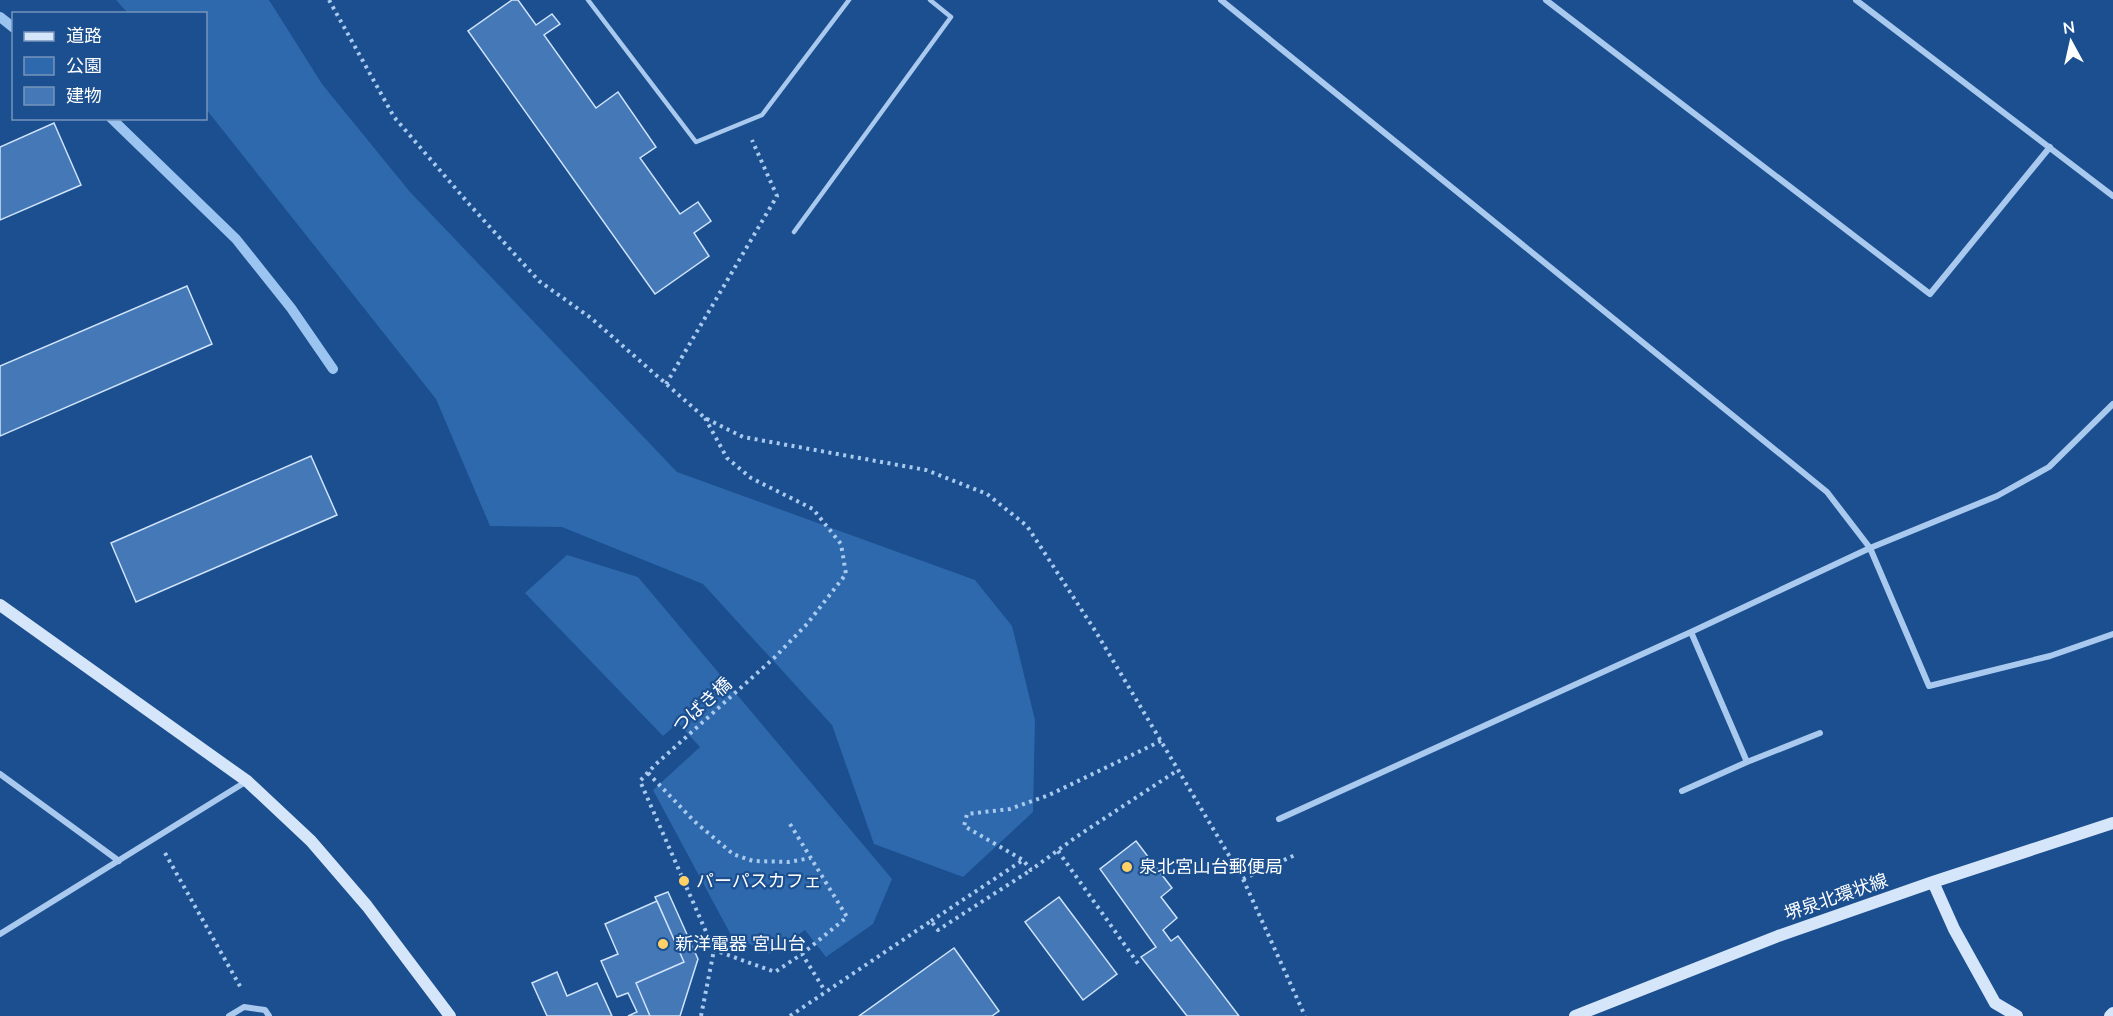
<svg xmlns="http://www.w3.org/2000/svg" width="2113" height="1016" viewBox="0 0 2113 1016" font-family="'Nunito Sans','Noto Sans JP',sans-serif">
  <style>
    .green { fill: #2e69ad }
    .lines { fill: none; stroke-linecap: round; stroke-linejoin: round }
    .stream { stroke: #9cc4f0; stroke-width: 10 }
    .building { fill: #4478b7; stroke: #cfe3fa; stroke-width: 1.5 }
    .path { stroke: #a9c9ee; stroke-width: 4; stroke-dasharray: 3 4.5; stroke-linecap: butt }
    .lane { stroke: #a9c9ee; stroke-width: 4.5 }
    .street { stroke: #a9c9ee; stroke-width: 6 }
    .secondary { stroke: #d6e6fa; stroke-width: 12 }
    .poi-dot { fill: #ffd166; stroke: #1b4f8f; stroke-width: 2 }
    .labels { text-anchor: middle; stroke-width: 4.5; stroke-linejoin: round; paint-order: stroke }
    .street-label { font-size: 18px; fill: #fff; stroke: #1b4f8f }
    .poi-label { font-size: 18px; fill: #fff; stroke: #1b4f8f; text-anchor: start }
  </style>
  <rect width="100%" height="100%" fill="#1b4f8f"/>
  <path class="green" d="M116 0H269L322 84 410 192 677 472 975 580 1012 626 1035 720 1033 812 963 877 874 844 832 725 703 584 562 527 490 526 436 399 206 109V14L128 13Z
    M567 555 638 577 892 879 873 924 826 957 805 930 770 954 731 935 653 790 700 747 678 723 663 736 525 593Z"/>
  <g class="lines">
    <path class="stream" d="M0 17 14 28
      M111 118 236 239 291 308 333 369"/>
  </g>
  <path class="building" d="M512 0H518L536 25 552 14 560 24 544 35 596 108 618 92 656 147 640 158 680 214 698 202 711 221 694 233 709 256 655 294 468 31Z
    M54 123 81 185 0 220V147Z
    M187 286 212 344 0 436V366Z
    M311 456 337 515 136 602 111 543Z
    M1136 841 1172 888 1161 897 1177 918 1163 930 1171 941 1178 936 1239 1016H1187L1141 957 1156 947 1100 869Z
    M668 892 698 959 680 1016H650L636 983 684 962 655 897Z
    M1059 897 1117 974 1083 1000 1025 922Z
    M657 901 684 962 636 983 650 1016H628L637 1012 628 993 617 997 601 961 618 954 605 924Z
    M954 948 999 1011 992 1016H859Z
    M557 972 567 996 597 983 612 1016H547L532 983Z"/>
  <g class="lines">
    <path class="path" d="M329 0 394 117 469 204 539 281 591 318 705 418 743 437 926 470 987 494 1027 526 1096 632 1243 879 1305 1016
      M666 384 777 196 752 140
      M705 418 727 458 751 478 813 509 841 544 846 574 807 624 775 657 655 765 640 781 714 950 775 972 802 954 825 991
      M1161 741 1049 795 1010 809 967 814 964 826 1023 860 1031 870 1076 837 1178 770
      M648 773 694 821 733 854 753 861 788 862 811 858
      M790 824 847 917 802 954
      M1058 851 1139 965
      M165 853 241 988
      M1243 879 1295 855
      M931 921 1023 860
      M701 1016 714 950
      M790 1016 931 921 938 930 1031 870"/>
    <path class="lane" d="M588 0 696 142 762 115 849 0
      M794 232 951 17 930 0"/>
    <path class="street" d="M1221 0 1827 492 1870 548 1929 686 2050 656 2113 634
      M1546 0 1930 294 2050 147
      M1856 0 2113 196
      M1691 632 1747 762
      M0 774 119 861
      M1682 791 1747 762 1820 733
      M1279 819 1691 632 1870 548 1997 496 2049 467 2113 404
      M0 934 247 781
      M229 1016 244 1007 265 1010 269 1016"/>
    <path class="secondary" d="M0 605 247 781 311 841 367 906 450 1016
      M1933 882 1954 929 1995 1003 2017 1016
      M1575 1016 1778 936 1933 882 2113 823
      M2110 1016 2113 1013"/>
  </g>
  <g class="poi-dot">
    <circle cx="1127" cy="867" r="6"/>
    <circle cx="684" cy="881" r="6"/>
    <circle cx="663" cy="944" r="6"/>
  </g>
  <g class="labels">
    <g class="street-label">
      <text transform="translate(702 705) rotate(-42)" y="6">つばき橋</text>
      <text transform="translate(1836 897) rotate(-19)" y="6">堺泉北環状線</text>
    </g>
    <g class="poi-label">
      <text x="1139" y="873">泉北宮山台郵便局</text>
      <text x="696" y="887">パーパスカフェ</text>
      <text x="675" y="950">新洋電器 宮山台</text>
    </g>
  </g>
  <rect x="12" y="12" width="195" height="108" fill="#1b4f8f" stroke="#7695bc" stroke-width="1.5"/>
  <rect x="24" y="32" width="30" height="9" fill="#d6e6fa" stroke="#7695bc" stroke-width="1.5"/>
  <text x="66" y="42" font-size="18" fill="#ffffff">道路</text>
  <rect x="24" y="57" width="30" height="18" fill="#2e69ad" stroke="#7695bc" stroke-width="1.5"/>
  <text x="66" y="72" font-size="18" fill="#ffffff">公園</text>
  <rect x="24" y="87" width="30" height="18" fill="#4478b7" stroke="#7695bc" stroke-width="1.5"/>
  <text x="66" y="102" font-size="18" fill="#ffffff">建物</text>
  <g transform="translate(2071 42) rotate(352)" stroke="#1b4f8f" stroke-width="4.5" paint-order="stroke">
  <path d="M0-4.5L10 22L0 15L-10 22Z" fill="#ffffff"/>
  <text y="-9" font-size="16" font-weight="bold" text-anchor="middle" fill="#ffffff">N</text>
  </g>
</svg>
